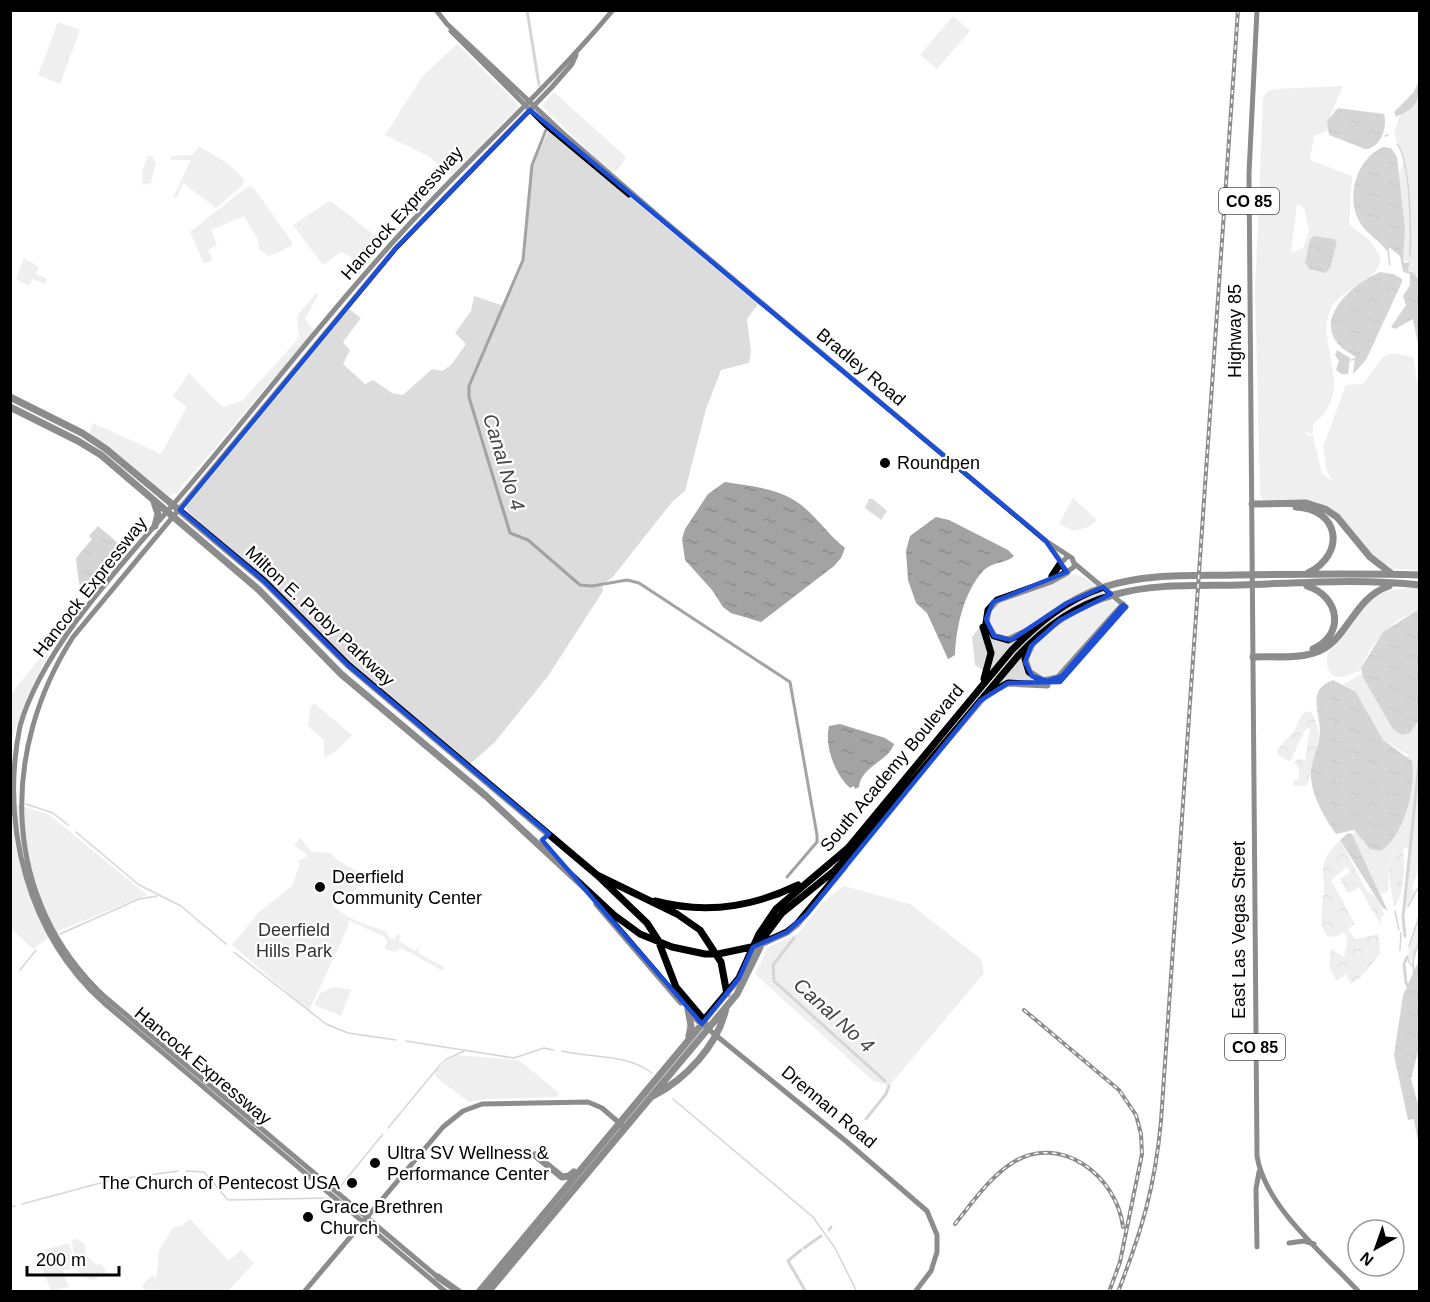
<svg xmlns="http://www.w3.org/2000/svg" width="1430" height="1302" viewBox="0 0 1430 1302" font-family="Helvetica,sans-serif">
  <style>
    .green { fill: #dcdcdc; fill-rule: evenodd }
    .forest { fill: url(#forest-crowns) }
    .water { fill: url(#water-ripples) }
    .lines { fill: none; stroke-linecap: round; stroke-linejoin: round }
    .stream { stroke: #a3a3a3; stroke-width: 1.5 }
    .canal { stroke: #a3a3a3; stroke-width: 3 }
    .river { stroke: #a3a3a3; stroke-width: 5 }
    .major { stroke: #000; stroke-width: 5 }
    .highway { stroke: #000; stroke-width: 7 }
    .rail-casing { stroke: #000; stroke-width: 4 }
    .rail { stroke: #fff; stroke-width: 1.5; stroke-dasharray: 4.5; stroke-linecap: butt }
    .marked { fill: none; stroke: #1d4ed8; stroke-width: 4.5; stroke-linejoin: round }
    .poi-dot { fill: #000; stroke: #fff; stroke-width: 2 }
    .labels { text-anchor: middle; stroke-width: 4.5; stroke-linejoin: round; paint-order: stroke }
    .shield { fill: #fff; stroke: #4c4c4c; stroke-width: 1.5 }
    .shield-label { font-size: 16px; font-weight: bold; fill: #000 }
    .street-label { font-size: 18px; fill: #000; stroke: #fff }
    .poi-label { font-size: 18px; fill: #000; stroke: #fff; text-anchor: start }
    .park-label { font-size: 18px; fill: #333; stroke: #fff }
    .water-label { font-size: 20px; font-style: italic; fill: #444; stroke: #fff }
  </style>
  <defs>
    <pattern id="forest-crowns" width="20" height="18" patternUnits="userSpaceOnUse" patternTransform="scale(1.5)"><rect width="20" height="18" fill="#dcdcdc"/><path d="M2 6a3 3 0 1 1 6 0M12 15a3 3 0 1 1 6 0" fill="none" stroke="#bbb"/></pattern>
    <pattern id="water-ripples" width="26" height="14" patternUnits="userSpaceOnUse" patternTransform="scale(1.5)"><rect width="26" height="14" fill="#a3a3a3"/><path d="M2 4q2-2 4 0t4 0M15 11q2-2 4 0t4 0" fill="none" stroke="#8b8b8b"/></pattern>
  </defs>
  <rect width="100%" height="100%" fill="#fff"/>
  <path class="green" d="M953 16 970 31 937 69 920 55Z
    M58 22 80 30 60 84 38 75Z
    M457 44 517 103 518 108 452 175 428 156 385 135 422 77Z
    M1343 86 1331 113 1327 131 1314 136 1310 160 1352 176 1349 224 1370 241 1381 258C1377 285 1340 287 1330 310 1317 339 1346 379 1328 407 1325 414 1318 419 1313 425V433L1309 434 1306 430V435L1313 436 1322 474 1332 481 1327 471 1323 447 1346 385 1363 384 1383 357 1393 353 1413 357 1420 395 1419 570 1391 569 1390 566C1375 561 1369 552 1359 540 1327 497 1315 499 1264 502L1260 494 1255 289 1263 98 1268 91 1276 89ZM1297 204 1304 208 1309 231 1303 248 1291 253Z
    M554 92 626 157 618 170 610 172 542 106Z
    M1419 99V285L1408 271 1410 262 1403 260V209L1399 174 1404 161 1394 133 1399 117Z
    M549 130 758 304 747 319 751 352 749 363 721 370 706 409 685 491 672 502 612 578 602 584 603 591 548 676 495 742 469 765 345 659 280 593 188 512 186 507 349 309 361 318 343 342 350 350 343 364 365 384 373 380 392 393 403 395 432 369 442 371 451 365 466 344 455 333 471 311 474 296 504 306 523 260 532 165Z
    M199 146 228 164 244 179 243 185 216 208 183 183 177 198 173 197 191 160H170L171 156 193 155Z
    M148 156H152L156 163 151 183 143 185 142 172Z
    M247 187H253L256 191 292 242V246L269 256 259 249 258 240 244 216 211 230 217 245 208 250 213 261 204 263 190 232Z
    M328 202H332L384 243 359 275 350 256 341 252 323 265 293 225Z
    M24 258 39 267 36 274 47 279 45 284 32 279 29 286 16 279Z
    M316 293 318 295 305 319 314 331 176 493 167 497 89 434 93 423 161 454 187 407 173 396 189 373 222 407 242 401 299 338 297 316Z
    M1073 498 1097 520 1088 527 1074 531 1059 524Z
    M869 499H873L887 511 881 520 865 508Z
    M1075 574 1085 578 1116 604 1115 609 1060 674 1046 679 1001 682 975 665 972 637 1000 601 1064 576Z
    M1419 588V609C1412 614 1401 617 1394 623 1381 634 1364 654 1361 671 1354 671 1349 676 1342 677 1326 678 1325 662 1329 651 1368 619 1354 587 1419 588Z
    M45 652 47 657 27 697 11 741V694Z
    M1362 674 1392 728 1419 720 1420 865 1412 888 1415 893 1408 907 1404 906 1410 848H1395L1387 865 1389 890 1381 895 1352 834 1356 831 1365 844 1408 755 1383 740 1358 695 1343 684Z
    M314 703 352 735 334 753 324 758V740L308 726 310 708Z
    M10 803 48 814 147 895 58 931 33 949 11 928Z
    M300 838 312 852 331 853C338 864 354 867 365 876L356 890 333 905C346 920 370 925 387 932L389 938 395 939 397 934 400 935 399 941 415 951 420 946 418 953 444 967 443 971 401 948 395 952 385 949 387 941 383 936 348 920V927L309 1011 232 945 259 912 292 886 300 864 298 861 308 856 294 845Z
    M844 886 910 904 981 959 984 973 889 1086 873 1081 755 974 768 947 798 934 822 903Z
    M334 987 351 990 341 1016 314 1005 320 993Z
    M455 1055 519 1060 559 1093 558 1097 486 1099 469 1102 437 1078 434 1072Z
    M190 1219 229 1261 241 1250 254 1263 228 1291 155 1292 154 1289 143 1291V1285L152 1275 156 1279 159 1251 173 1227 181 1226Z
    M77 1239 85 1244V1254L97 1265 99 1263 105 1268 106 1272 94 1280 80 1276 71 1240Z
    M69 1243 77 1269 63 1270 69 1287 51 1291 36 1252Z"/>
  <path class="forest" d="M1306 711 1312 713 1320 733 1307 786H1293V781L1299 779V768L1294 763 1298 759 1305 760 1310 728 1305 730 1290 762 1277 754C1279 743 1288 740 1294 731 1299 724 1298 717 1306 711Z
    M1340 840 1367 891 1376 897 1385 915 1381 917 1382 927 1359 887 1348 894 1340 879 1350 872 1347 867 1331 880 1355 924 1348 929 1355 939 1379 934 1380 954 1363 975 1351 984 1346 974 1337 981 1329 968 1331 949 1344 957 1348 939 1343 932 1336 937 1327 936C1319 923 1321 915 1323 900 1327 871 1314 866 1340 840Z
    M1396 847 1403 848C1405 864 1405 895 1394 907L1387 865Z
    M1419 914C1420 929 1418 944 1414 959L1408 960 1409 946Z"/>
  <path class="water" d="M1419 80C1420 102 1417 107 1396 117L1394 112 1414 92Z
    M1338 108 1384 114C1388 127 1380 149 1365 149L1329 135 1327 121Z
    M1383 147 1391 148 1397 157 1405 227 1403 260 1405 263 1410 262 1408 271 1414 273 1419 280V349L1413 319 1395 329 1391 327 1406 305 1403 296 1410 285V274L1403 272 1400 256 1389 247V251L1386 250C1380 241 1370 236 1363 227 1344 203 1354 160 1383 147Z
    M1314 236 1334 239 1337 242 1330 268 1325 273 1309 269 1305 263 1310 239Z
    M1380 272 1393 274 1402 279V282L1366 360 1353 374 1355 357C1350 352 1344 351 1340 346 1312 317 1355 283 1380 272Z
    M1337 350 1350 358 1348 374H1341L1336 370 1339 361 1335 355Z
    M725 482C749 486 777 488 797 502 815 514 827 534 845 548L841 558 834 566 761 622 731 613 723 607 712 590 685 560 682 539 685 529 708 494Z
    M936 517 949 520 1008 550 1014 556C1006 564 993 561 984 570 964 591 956 627 955 655L948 659 927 613 916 603 908 580 906 551 910 536Z
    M98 526 119 544 121 550 88 590 79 583 76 558 92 539 89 536Z
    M1419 609V720L1410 733 1402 735 1392 728 1363 677 1361 668 1383 632Z
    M1333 680 1356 692 1383 740 1412 761C1416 787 1405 835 1381 851L1370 849 1354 830 1336 834C1325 819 1313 798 1311 779 1309 764 1319 748 1320 733 1321 714 1305 690 1333 680Z
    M840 724 885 738 894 744C889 761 861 766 859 787L855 789 854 786 850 788C835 774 824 746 829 726Z
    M1348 833 1352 834 1388 911 1382 907 1340 840Z
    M1419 960V1048L1411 1079 1419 1108 1417 1118 1408 1120 1394 1055 1403 995Z"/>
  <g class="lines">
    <path class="stream" d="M1385 136 1388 135
      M1397 144C1411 161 1411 232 1410 256
      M1388 251 1390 265
      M1351 360 1355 359
      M1419 791H1420
      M26 804 53 813 68 825
      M76 832 139 885 181 906 226 944
      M1408 907 1420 884
      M1395 911 1399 930
      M60 934 139 899 157 896
      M1409 946 1420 914
      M1400 950 1401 933
      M234 952 326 1024 348 1033 396 1040
      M1408 960 1413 967
      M20 970 36 950
      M10 972H12
      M1414 974 1413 961 1420 936
      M406 1041 514 1058 544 1048 553 1050
      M562 1051C591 1058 627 1054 652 1073
      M673 1099 813 1217 835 1248 857 1292
      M388 1128 440 1065 447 1059 464 1051
      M186 1171 204 1172 228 1200 330 1198
      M339 1188 383 1134
      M22 1204 112 1180 178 1171
      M10 1207 15 1206"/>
    <path class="canal" d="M527 10 539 85
      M546 130 532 165 523 260 469 386V397L510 533 528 540 580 585 592 586 627 580 639 583 790 682 817 835V842L787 877
      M1405 936 1403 917 1420 753
      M794 938 773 965 774 981 885 1081
      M1407 957 1404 964 1406 983 1409 987
      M866 1119 886 1094 889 1086
      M829 1230 831 1227
      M804 1248 821 1236
      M801 1250 788 1261 806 1292"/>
    <path class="river" d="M1415 1113 1420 1138"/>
    <path class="major" d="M436 10 447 24 566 136 657 215 1046 541 1072 558 1075 566 1067 572 1060 564 1067 557
      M1257 10 1249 173 1257 1156C1265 1207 1325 1255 1359 1292
      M451 31 544 124 629 195
      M1047 542 1061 562
      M1075 564 1126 607
      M709 1028 704 1020 702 1024 847 1142 927 1211 937 1235V1252L931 1271 915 1292
      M1289 1243 1304 1241 1314 1244
      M1257 1247 1256 1189 1259 1172
      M440 1279 105 997C0 899 0 751 73 637L396 248 552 87 572 64 576 55
      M304 1292 443 1127 463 1111 482 1104 588 1102 602 1108 624 1127
      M446 1292 104 1003C28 935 0 826 20 726 43 645 128 558 183 493 257 406 326 315 403 231 471 156 548 88 613 10"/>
    <path class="highway" d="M10 397 82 433 106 449 264 581 348 665 597 875 677 914 700 930 721 962 727 994
      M10 407 78 441 101 455 259 590 341 674 486 796 614 915 640 934 672 947 705 954H718L756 946 787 932 797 924 844 867
      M154 502 158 514 155 526
      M1252 504 1306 503 1325 509 1337 517 1370 557 1392 574
      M1296 507C1340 509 1346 554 1308 573
      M1052 576 1060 564
      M1307 586C1339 596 1346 634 1313 649
      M983 627 991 653 984 679
      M1023 633 1008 640 994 636 986 623 988 610 997 600 1051 581 1067 572
      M1031 646 1025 659 1029 672 1043 681 1058 678 1123 605
      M1253 657C1272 656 1296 659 1314 653 1349 642 1351 599 1389 586
      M991 692 1008 683 1047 685
      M597 875 647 923 658 940 676 987 704 1020 739 978 759 934 776 909 848 848 1011 651C1038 623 1067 599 1104 587 1146 573 1193 576 1236 575 1297 574 1358 573 1420 575
      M655 901C704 914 753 907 798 885
      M597 904 681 1002
      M688 1009 691 1026 689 1036
      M653 1096C686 1079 718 1045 726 1008
      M535 1155 562 1177 569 1176 574 1172
      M438 1277 459 1292
      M479 1292 702 1024 697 1019
      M488 1292 737 994 767 933 782 913 834 871 857 847 1018 656C1044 628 1076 605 1113 595 1154 583 1199 586 1241 585 1299 583 1361 578 1420 585"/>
    <g class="rail-casing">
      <path id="rail" d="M1024 1010 1119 1090 1136 1115 1141 1134 1142 1154 1120 1262 1109 1292
        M955 1224C972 1203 989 1178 1012 1163 1060 1132 1117 1176 1123 1227
        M1118 1292C1142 1230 1155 1187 1161 1121L1238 10"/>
    </g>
    <use href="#rail" class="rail"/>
  </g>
  <path d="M0 0H1430V1302H0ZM530 110 1046 541 1067 572 993 602 986 619 994 636 1011 640 1067 603 1103 587 1111 594 1060 620 1031 646 1025 662 1032 676 1047 681 1062 676 1123 605 1126 607 1060 682 1008 683 980 701 807 914 787 932 753 947 739 978 702 1024 542 840 549 834 348 665 264 581 180 510 396 248Z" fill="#fff" fill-opacity=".55" fill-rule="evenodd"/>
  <path class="marked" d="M530 110 1046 541 1067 572 993 602 986 619 994 636 1011 640 1067 603 1103 587 1111 594 1060 620 1031 646 1025 662 1032 676 1047 681 1062 676 1123 605 1126 607 1060 682 1008 683 980 701 807 914 787 932 753 947 739 978 702 1024 542 840 549 834 348 665 264 581 180 510 396 248Z"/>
  <g class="poi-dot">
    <circle cx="885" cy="463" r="6"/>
    <circle cx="320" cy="887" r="6"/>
    <circle cx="375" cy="1163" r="6"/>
    <circle cx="352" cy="1183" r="6"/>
    <circle cx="308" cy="1217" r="6"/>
  </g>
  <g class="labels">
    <g class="shield">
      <rect x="1219" y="188" width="60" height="26" rx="4.5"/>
      <rect x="1225" y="1034" width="60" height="26" rx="4.5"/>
    </g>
    <g class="shield-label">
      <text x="1249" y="207">CO 85</text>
      <text x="1255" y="1053">CO 85</text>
    </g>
    <g class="street-label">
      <text transform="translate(402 213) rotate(-48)" y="6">Hancock Expressway</text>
      <text transform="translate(1235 331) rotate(-90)" y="6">Highway 85</text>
      <text transform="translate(861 367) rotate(40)" y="6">Bradley Road</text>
      <text transform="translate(90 587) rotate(-52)" y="6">Hancock Expressway</text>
      <text transform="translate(320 616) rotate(43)" y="6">Milton E. Proby Parkway</text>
      <text transform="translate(892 768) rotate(-50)" y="6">South Academy Boulevard</text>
      <text transform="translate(1239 930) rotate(-90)" y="6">East Las Vegas Street</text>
      <text transform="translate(203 1066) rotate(40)" y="6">Hancock Expressway</text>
      <text transform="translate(829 1107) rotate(40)" y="6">Drennan Road</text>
    </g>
    <g class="poi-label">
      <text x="897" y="469">Roundpen</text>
      <text x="332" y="883">Deerfield<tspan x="332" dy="21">Community Center</tspan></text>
      <text x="387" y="1159">Ultra SV Wellness &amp;<tspan x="387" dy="21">Performance Center</tspan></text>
      <text x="340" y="1189" text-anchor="end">The Church of Pentecost USA</text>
      <text x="320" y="1213">Grace Brethren<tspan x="320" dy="21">Church</tspan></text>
    </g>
    <g class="park-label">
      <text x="294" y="936">Deerfield<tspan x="294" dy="21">Hills Park</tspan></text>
    </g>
    <g class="water-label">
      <text transform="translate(504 462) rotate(73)" y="7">Canal No 4</text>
      <text transform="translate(834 1015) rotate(42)" y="7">Canal No 4</text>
    </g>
  </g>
  <rect width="1430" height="1302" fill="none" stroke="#000000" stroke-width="24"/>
  <g transform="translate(1376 1248) rotate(220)"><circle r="28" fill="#ffffff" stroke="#999999" stroke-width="1.5"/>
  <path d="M0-4.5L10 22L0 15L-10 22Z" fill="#000000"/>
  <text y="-9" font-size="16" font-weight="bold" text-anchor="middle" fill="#000000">N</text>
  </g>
  <path d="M27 1266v9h92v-9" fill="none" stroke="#000000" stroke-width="3"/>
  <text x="36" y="1266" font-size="18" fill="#000000" stroke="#ffffff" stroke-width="4.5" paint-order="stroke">200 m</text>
</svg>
